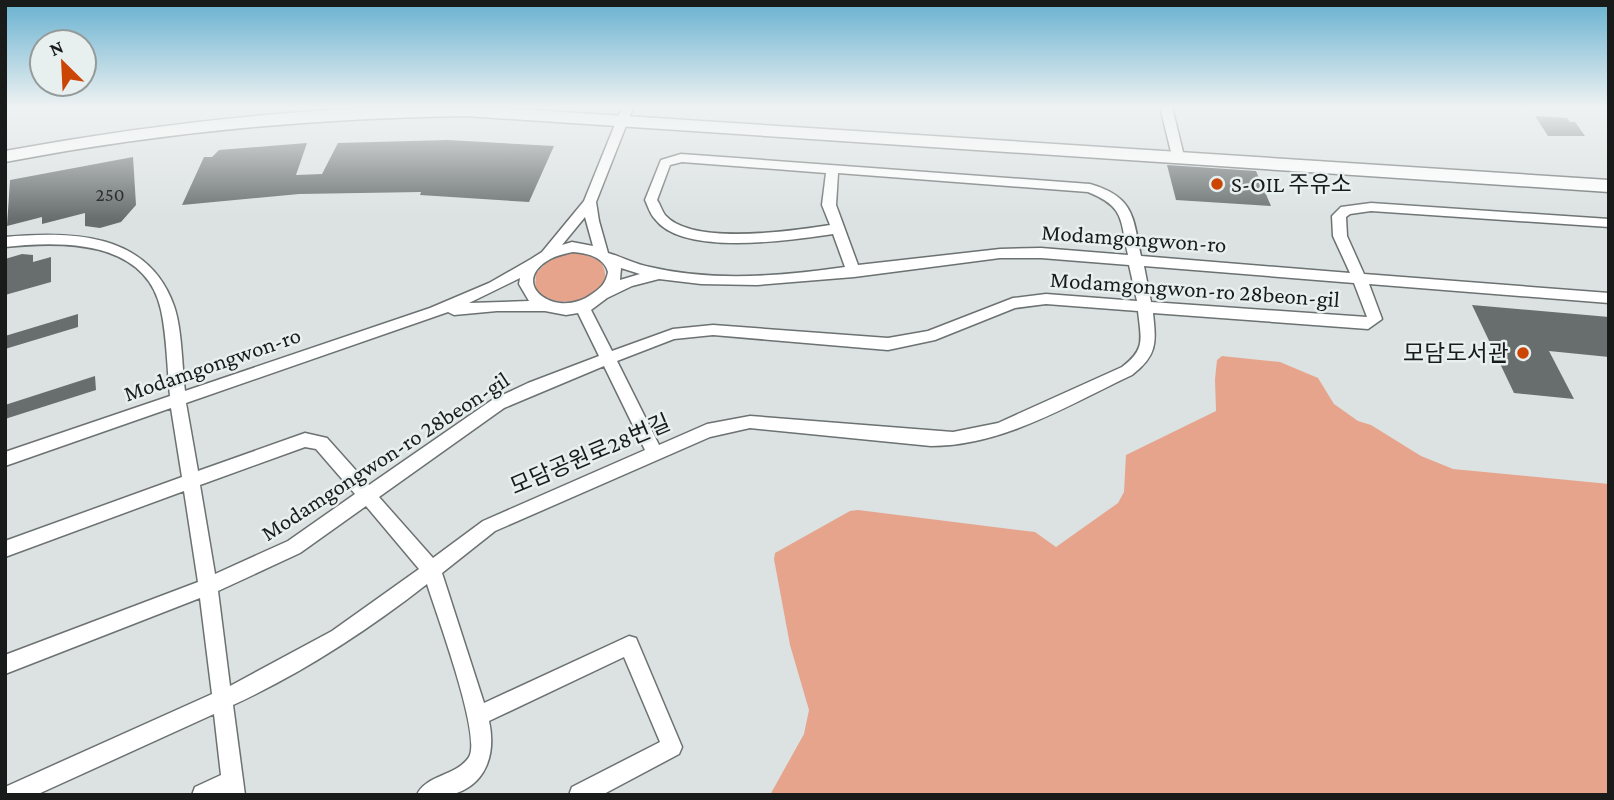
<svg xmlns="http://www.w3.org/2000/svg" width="1614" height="800" viewBox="0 0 1614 800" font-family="'Crimson Pro','Noto Sans KR',serif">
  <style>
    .green { fill: #e6a48d }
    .building { fill: #686e6e }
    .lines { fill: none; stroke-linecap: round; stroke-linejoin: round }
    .street-casing { stroke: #6c7171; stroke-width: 3 }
    .secondary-casing { stroke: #6c7171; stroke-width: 3 }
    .street { fill: #fff; fill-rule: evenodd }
    .secondary { fill: #fff; fill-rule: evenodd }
    .poi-dot { fill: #cb4504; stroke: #e8efef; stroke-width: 2.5 }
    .labels { text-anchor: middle; stroke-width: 5; stroke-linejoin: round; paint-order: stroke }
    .number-label { font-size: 19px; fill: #2d3030 }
    .poi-label { font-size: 23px; fill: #191b1b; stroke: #e8efef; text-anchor: start }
    .street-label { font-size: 23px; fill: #191b1b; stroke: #e8efef }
  </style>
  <rect width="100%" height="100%" fill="#dbe2e1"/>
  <path class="green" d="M572 253H582L600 261C624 294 558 317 535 289L536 273 550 259Z
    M1231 357 1280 362 1318 378 1334 404 1358 421 1371 425 1421 456 1453 469 1609 484V795H770L804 734 809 710 790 645 774 559 775 553 850 511 858 510 1035 532 1056 547 1118 503 1124 492 1126 455 1216 411 1215 379 1217 360 1222 356Z"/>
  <path class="building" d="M1535 116 1567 118 1570 122H1575L1585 136H1548Z
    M448 140 554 146 529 202 420 195 421 192 299 194 182 205 204 157H212L219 150 307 143 296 175 322 174 338 143Z
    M133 157 136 205 121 222 100 228 85 226V213L42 224V217L7 226 10 180Z
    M1167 165 1256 171 1271 206 1176 200Z
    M22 254 33 255V262L51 257V282L5 295V259Z
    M1472 305 1609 317V357L1549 351 1574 399 1514 393Z
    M78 314V327L5 349V336Z
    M95 376 96 390 5 419V405Z"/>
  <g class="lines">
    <g class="street-casing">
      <path id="street" d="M622 107 633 108 596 202 599 221 608 253C622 257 635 264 650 267 713 282 782 276 845 267L833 234C792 240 683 257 655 219 650 214 648 206 645 200L661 160 681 154 1090 184C1134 197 1133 216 1141 256L1350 273 1333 236 1332 216 1341 207 1371 203 1609 219V227L1371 211 1350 214 1346 217 1347 236 1364 274 1609 293V303L1369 284 1382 319 1368 329 1153 313C1156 342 1158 355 1132 375 1068 405 1003 446 931 446L750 428 710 437 495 531 442 573 484 703 629 636 636 638 682 747 679 754 602 795H569L572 787 660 742 624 657 489 721C496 753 487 786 450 795 441 797 427 795 417 795 425 775 457 776 469 757 482 736 436 613 427 584 367 631 302 673 233 705L245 795H192L195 787 221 775 214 714 36 795H5V787L212 694 200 598 5 674V655L198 582 184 491 5 557V541L182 477 171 408 5 466V452L170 396C167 368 167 337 161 310 146 239 60 241 5 247V237C71 231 148 232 174 306 182 329 182 366 185 391L430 308 489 283 531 259 542 252 584 201ZM682 162 826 173 822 205 830 225C792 231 692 246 665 215 662 211 660 204 657 200L670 165ZM838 173 1088 192C1125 207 1120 219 1128 255L1041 248 1000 249 858 265 836 205ZM585 217 593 246 572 242 562 245ZM573 252C587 253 604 257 608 272 606 283 601 288 592 294 557 320 509 285 547 261 554 256 564 254 573 252ZM1000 258H1041L1129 265 1137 301 1046 294 1013 298 928 331 888 338 713 325 673 329 612 351 591 310 607 298 632 286 659 279 701 284 757 285 854 277ZM1144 266 1354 283 1367 317 1151 302ZM621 268 640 274 620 280ZM520 278 519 284 529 301 469 303ZM1046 304 1138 311C1141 339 1146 349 1122 367L998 423 953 432 750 416 707 424 659 445 617 361 674 339 713 335 888 350 935 340 1015 308ZM497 311H545L566 315 578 313 599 356 528 383 492 400 369 485 327 438 305 433 198 471 186 403 448 312 454 315ZM604 366 645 450 483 521 433 558 379 497 504 408ZM305 447 316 449 355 494 288 541 215 574 200 485ZM366 506 419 569 332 631 230 686 218 591 300 553Z
        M1160 107H1172L1184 156 1182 159 1178 160 1172 156Z"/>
    </g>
    <g class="secondary-casing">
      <path id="secondary" d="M392 107H485L1609 180V192L466 116C310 118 158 133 5 162V151C134 127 262 112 392 107Z"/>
    </g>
    <use href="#street" class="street"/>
    <use href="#secondary" class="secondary"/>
  </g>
  <linearGradient id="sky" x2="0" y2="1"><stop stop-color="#67b1d0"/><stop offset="0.49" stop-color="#eff2f2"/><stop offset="1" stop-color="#eff2f2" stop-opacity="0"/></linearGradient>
  <rect width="1614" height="219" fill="url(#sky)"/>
  <g class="poi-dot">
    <circle cx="1217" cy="184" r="7"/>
    <circle cx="1523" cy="353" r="7"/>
  </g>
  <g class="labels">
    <g class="number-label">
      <text x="110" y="201">250</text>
    </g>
    <g class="poi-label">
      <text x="1231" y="192">S-OIL 주유소</text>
      <text x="1509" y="361" text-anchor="end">모담도서관</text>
    </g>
    <g class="street-label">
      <text transform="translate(1134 238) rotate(4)" y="8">Modamgongwon-ro</text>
      <text transform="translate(1195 289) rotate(4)" y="8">Modamgongwon-ro 28beon-gil</text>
      <text transform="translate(212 364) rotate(-19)" y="8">Modamgongwon-ro</text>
      <text transform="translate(590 454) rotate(-23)" y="8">모담공원로28번길</text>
      <text transform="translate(385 456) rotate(-33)" y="8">Modamgongwon-ro 28beon-gil</text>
    </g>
  </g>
  <rect width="1614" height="800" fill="none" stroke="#191b1b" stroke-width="14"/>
  <g transform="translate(63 63) rotate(336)"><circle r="33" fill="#e8efef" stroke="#959a9a" stroke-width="2"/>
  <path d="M0-5L12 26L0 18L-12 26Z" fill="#cb4504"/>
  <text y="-10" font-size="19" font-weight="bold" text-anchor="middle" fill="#191b1b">N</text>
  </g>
</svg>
